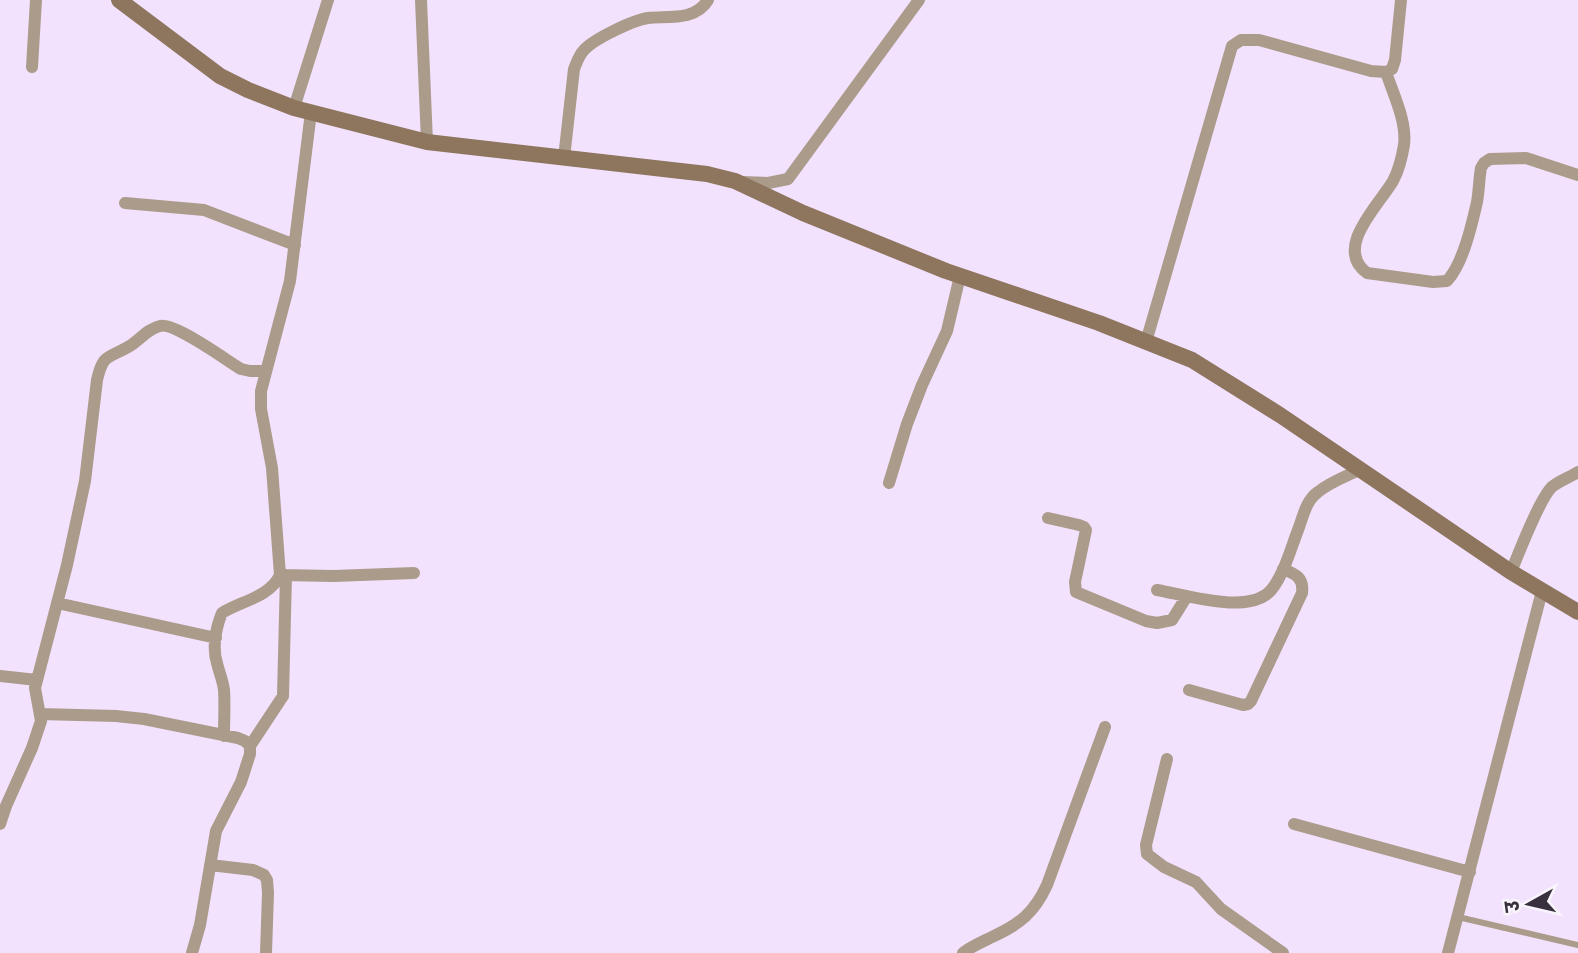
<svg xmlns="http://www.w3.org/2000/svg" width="1578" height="953" viewBox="0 0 1578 953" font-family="Poppins,'Noto Sans Devanagari',sans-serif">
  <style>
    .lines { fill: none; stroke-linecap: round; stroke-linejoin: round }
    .lane { stroke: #ab9b8b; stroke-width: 6 }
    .street { stroke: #ab9b8b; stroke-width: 12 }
    .secondary { stroke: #8d755e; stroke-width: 16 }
  </style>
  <rect width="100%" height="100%" fill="#f3e2fd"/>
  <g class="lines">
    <path class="lane" d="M1458 917 1578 945"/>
    <path class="street" d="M421 0 427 142
      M32 67 36 0
      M1386 72C1393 94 1407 121 1404 145 1402 157 1399 170 1393 181 1379 205 1333 248 1367 273L1433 282 1447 281C1463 264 1472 224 1477 202 1479 191 1479 179 1481 168L1484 163 1490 159 1526 158 1578 175
      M294 108 328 0
      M564 158 574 69C577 62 579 55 584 50 594 39 633 20 648 18 669 16 695 21 708 0
      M742 182 768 183 788 179 919 0
      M125 203 204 210 295 245
      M1146 342 1232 46 1241 40H1259L1371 71 1386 72 1392 69 1395 60 1401 0
      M889 483 907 424 922 385 947 331 960 276
      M1048 518 1079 525 1084 527 1086 530 1075 582 1076 592 1146 621 1157 623 1172 620 1187 596
      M1511 572C1518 555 1541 495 1553 486 1561 480 1570 477 1578 472
      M280 575 334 576 414 573
      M1157 590C1186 595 1251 616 1272 589 1284 574 1291 548 1298 530 1303 517 1306 500 1318 492 1330 482 1347 476 1361 469
      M57 603 216 638
      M0 676 37 680
      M1189 690 1243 705 1248 704 1251 701 1302 593C1304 578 1296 574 1283 569
      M40 714 116 716 144 719 238 738 245 741 250 746V754L241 782 216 831 200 925 192 953
      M224 736C224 721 225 705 224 690 223 681 219 672 217 663 212 648 216 627 222 613 241 601 270 597 280 575L272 468 261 409V391L290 281 311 112
      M250 746 283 696 286 575
      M1167 759 1146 845 1147 854 1164 867 1196 882 1221 909 1283 953
      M0 824 6 806 32 748 41 721 35 688 67 565 85 481 97 380C103 354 107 359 128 347 139 341 147 329 160 326 174 322 226 360 241 369L250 371H265
      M1294 824 1470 872
      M210 865 253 870 264 875 267 880 268 893 266 953
      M963 953C972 946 982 942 992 937 1020 924 1034 913 1047 885L1105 727
      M1448 953 1542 591"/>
    <path class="secondary" d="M119 0 220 76 248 90 294 108 427 142 707 174 735 181 803 213 946 271 1099 323 1192 360 1280 415 1511 572 1578 612"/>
  </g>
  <g transform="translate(1529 904) rotate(262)" stroke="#f9f5fc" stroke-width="5" paint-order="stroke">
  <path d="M0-5L12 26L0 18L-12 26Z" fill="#39303d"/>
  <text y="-10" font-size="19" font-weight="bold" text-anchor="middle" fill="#39303d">उ</text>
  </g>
</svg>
